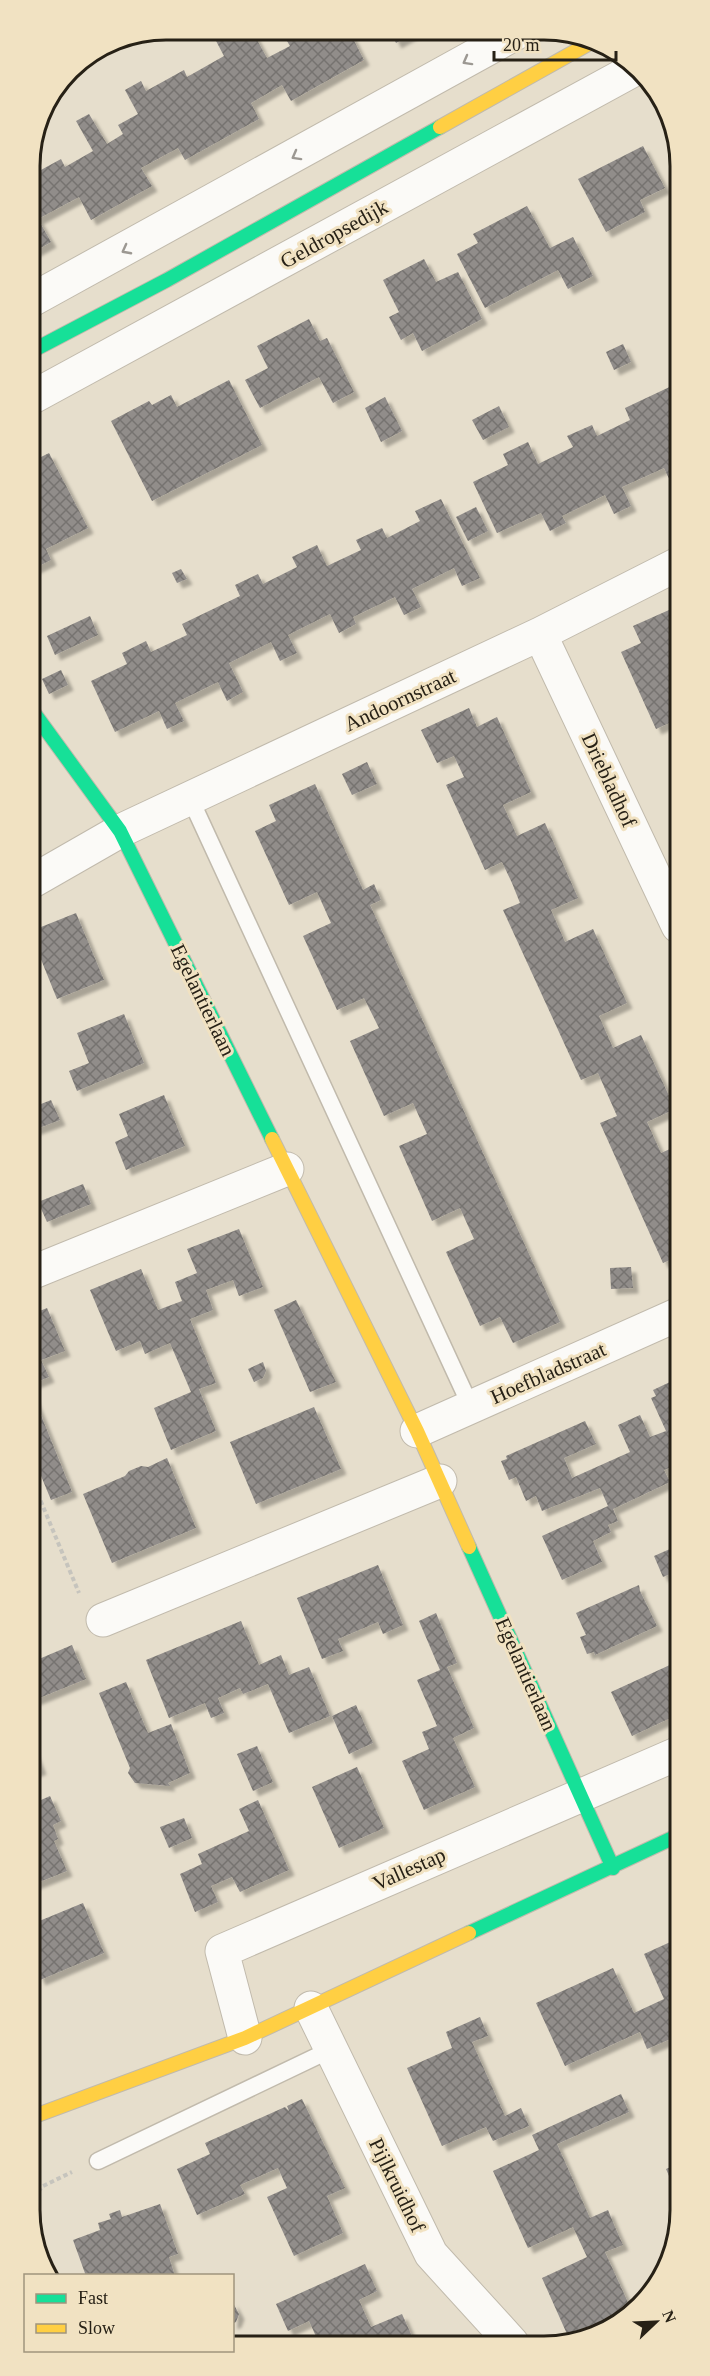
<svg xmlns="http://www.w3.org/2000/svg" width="710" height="2376" viewBox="0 0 710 2376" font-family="Georgia,serif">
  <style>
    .building { fill: url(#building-cross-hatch); filter: url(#shadow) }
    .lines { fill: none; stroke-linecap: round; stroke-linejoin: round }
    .lane-casing { stroke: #c1baac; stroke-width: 19 }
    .street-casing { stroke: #c1baac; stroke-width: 35 }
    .fast-casing { stroke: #c1baac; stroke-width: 16 }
    .slow-casing { stroke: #c1baac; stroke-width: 16 }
    .path { stroke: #c6c4bd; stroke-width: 4; stroke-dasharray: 4.5 3; stroke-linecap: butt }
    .lane { stroke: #fbfaf7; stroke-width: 16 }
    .street { stroke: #fbfaf7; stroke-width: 33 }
    .fast { stroke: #16e098; stroke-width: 14 }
    .slow { stroke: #ffcf43; stroke-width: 14 }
    .oneway { stroke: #9c9892 }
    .labels { text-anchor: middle; stroke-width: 6; stroke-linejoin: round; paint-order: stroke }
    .street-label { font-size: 21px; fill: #272116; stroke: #f1e2c2 }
    .rim { fill: none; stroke: #272116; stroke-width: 3 }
  </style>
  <defs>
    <pattern id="building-cross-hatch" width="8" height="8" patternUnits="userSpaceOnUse" patternTransform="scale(1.5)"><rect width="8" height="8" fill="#918d8a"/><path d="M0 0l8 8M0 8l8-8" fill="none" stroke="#767370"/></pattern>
    <filter id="shadow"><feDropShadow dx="5.5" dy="5.5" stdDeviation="1.5" flood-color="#0004"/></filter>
  </defs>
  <rect width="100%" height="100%" fill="#e6decc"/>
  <path class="building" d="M231 30 252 31 267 58 290 46 281 31H349L364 60 291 101 282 85 251 103 259 119 185 160 178 148 141 168 152 186 91 220 79 197 38 219 51 242 30 254V176L61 159 65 167 93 151 76 121 89 114 107 144 123 134 118 125 138 114 125 90 141 81 146 91 184 70 187 77 224 56 215 39Z
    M390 31 394 32H416L396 43Z
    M643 146 665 188 640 200 645 212 606 232 578 179Z
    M527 206 550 248 573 237 593 276 568 289 558 270 485 308 457 254 478 243 473 234Z
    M424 259 436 282 458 272 482 319 422 351 413 333 401 340 389 317 399 312 383 280Z
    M309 319 320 341 327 338 354 392 333 403 319 377 260 408 245 380 268 368 257 346Z
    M623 344 631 362 614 370 606 352Z
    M229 380 262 445 152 501 111 421 149 401 152 405 171 395 177 407Z
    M678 383V446L675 447 678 453V482L672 485 664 468 622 487 631 506 614 514 605 495 562 516 566 523 550 531 541 513 497 533 473 482 508 465 503 454 528 442 538 464 573 447 567 436 592 425 597 436 630 420 625 408Z
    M385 397 402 431 381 442 365 408Z
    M499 406 509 427 483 440 472 420Z
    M49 453 88 528 46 549 51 560 31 570V462Z
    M441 499 480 578 462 586 454 568 412 589 421 607 404 615 395 597 353 617 356 624 339 633 330 614 288 635 297 653 280 661 271 642 229 663 243 692 227 701 218 682 175 703 184 721 167 729 159 711 115 732 91 681 127 664 122 653 146 641 151 652 187 635 182 624 240 596 235 585 258 574 263 584 297 567 292 557 317 545 327 566 361 550 356 540 382 528 387 538 420 521 415 511Z
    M476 507 488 531 468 541 456 517Z
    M181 569 187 579 177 583 172 573Z
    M678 606V719L656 729 621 652 641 643 633 626Z
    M90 616 98 635 55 655 47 636Z
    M61 670 68 685 49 694 42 679Z
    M469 708 477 727 497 717 531 792 503 805 517 836 545 823 578 898 551 910 565 942 593 929 627 1003 599 1016 613 1048 641 1035 675 1109 647 1122 661 1153 679 1145V1256L663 1263 600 1123 617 1116 598 1073 581 1080 503 910 520 903 512 883 502 862 485 870 446 785 464 777 454 756 437 763 421 730Z
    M678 756V779L669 760Z
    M367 762 377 784 352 795 342 774Z
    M315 784 363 890 374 884 381 900 370 905 560 1322 513 1343 500 1317 480 1326 446 1252 474 1239 460 1208 432 1221 399 1146 427 1134 413 1103 384 1116 350 1041 379 1028 364 998 337 1010 303 936 331 923 317 892 289 905 255 831 276 821 269 805Z
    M76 913 104 980 57 999 38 952 31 955V931Z
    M124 1014 144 1063 77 1091 69 1071 89 1063 77 1033Z
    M164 1095 185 1146 126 1170 115 1142 128 1136 119 1114Z
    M51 1100 60 1120 31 1131V1108Z
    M83 1184 91 1204 47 1222 38 1202Z
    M239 1229 263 1287 239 1296 233 1280 206 1290 213 1310 190 1319 216 1383 199 1389 216 1431 171 1450 154 1408 191 1392 170 1343 145 1354 140 1341 116 1351 90 1290 141 1269 158 1310 182 1301 175 1282 197 1273 187 1249Z
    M631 1267 633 1288 611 1289 610 1268Z
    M296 1300 336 1382 310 1392 274 1310Z
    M47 1308 65 1351 41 1360 49 1377 32 1384V1314Z
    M263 1362 266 1371 263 1378 254 1382 248 1369Z
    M670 1382 673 1388 679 1385V1464L664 1470 670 1482 613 1509 618 1521 608 1525 611 1532 593 1541 602 1562 562 1580 542 1536 608 1506 600 1488 542 1511 536 1496 526 1501 516 1477 509 1480 501 1461 507 1459 506 1456 585 1421 596 1444 564 1458 572 1478 630 1452 618 1425 640 1415 650 1437 666 1431 651 1398 656 1396 653 1390Z
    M32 1398H34L72 1492 51 1500 32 1454Z
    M314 1407 341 1469 256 1504 230 1442Z
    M167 1458 196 1528 112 1563 83 1494 125 1476 129 1471 141 1466 148 1467Z
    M679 1545V1570L663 1577 654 1556Z
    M378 1565 403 1625 383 1634 378 1622 338 1639 343 1651 322 1659 297 1598Z
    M639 1585 640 1591 657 1626 595 1655 594 1652 587 1654 580 1637 586 1635 576 1613Z
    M436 1613 457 1663 447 1667 474 1728 453 1738 475 1787 424 1810 402 1761 429 1749 422 1732 437 1726 417 1680 440 1670 419 1621Z
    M241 1621 259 1665 281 1655 289 1675 309 1667 330 1716 289 1733 268 1684 243 1694 240 1688 218 1698 224 1713 211 1718 205 1703 169 1718 146 1660Z
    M72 1645 86 1679 32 1701V1662Z
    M672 1664 679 1680V1714L632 1736 611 1692Z
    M126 1682 148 1733 171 1724 190 1773 168 1783 170 1786 135 1783 128 1773 130 1768 99 1693Z
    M356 1705 373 1743 349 1754 332 1716Z
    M257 1746 273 1782 253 1791 237 1754Z
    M32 1747 41 1769 32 1773Z
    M357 1767 384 1828 339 1848 312 1787Z
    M50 1796 61 1821 53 1825 58 1839 54 1841 67 1871 32 1885V1804Z
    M258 1800 289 1870 240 1892 232 1877 211 1886 218 1902 195 1912 180 1874 202 1864 198 1854 249 1831 239 1809Z
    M184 1818 192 1838 169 1848 160 1827Z
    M83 1903 104 1953 40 1980 32 1961V1924Z
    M679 1938 680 2015 674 2017 680 2035 647 2049 640 2032 565 2066 536 2003 613 1968 634 2013 664 1999 644 1954Z
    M480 2017 488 2036 472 2042 505 2116 521 2108 529 2126 493 2141 486 2127 442 2146 407 2068 452 2048 446 2032Z
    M621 2094 629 2112 557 2144 590 2218 608 2210 615 2227 623 2245 605 2252 631 2309 571 2343 542 2278 587 2257 573 2227 528 2248 493 2171 539 2150 532 2135Z
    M302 2099 345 2188 327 2196 343 2233 294 2256 267 2197 287 2188 278 2168 240 2185 245 2194 197 2215 177 2169 210 2154 205 2143 285 2107 289 2111 287 2106Z
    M680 2163V2182L673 2185 666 2169Z
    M160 2204 178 2254 169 2257 175 2276H86L73 2240 100 2230 98 2223 111 2219 109 2214 120 2210 122 2217Z
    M365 2264 377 2291 359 2300 371 2327 402 2314 415 2343H319L309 2321 288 2331 276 2304Z
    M232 2301 239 2314 236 2322 232 2324Z"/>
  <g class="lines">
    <g class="lane-casing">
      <path id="lane" d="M190 798 471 1407
        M98 2161 332 2049"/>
    </g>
    <g class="street-casing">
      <path id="street" d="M30 301 518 32
        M31 398 637 68
        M540 634 678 926
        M31 882 120 831 540 634 678 564
        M31 1273 287 1169
        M417 1431 679 1314
        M103 1620 440 1481
        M311 2008 431 2254 512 2343
        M245 2038 222 1951 679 1753"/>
    </g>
    <g class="fast-casing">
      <path id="fast" d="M30 352 167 280 440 127
        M31 709 120 831 272 1139
        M469 1547 613 1868
        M469 1933 679 1835"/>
    </g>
    <g class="slow-casing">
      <path id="slow" d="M440 127 590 43
        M272 1139 417 1431 469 1547
        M32 2117 245 2038 469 1933"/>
    </g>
    <path class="path" d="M32 1480 79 1593
      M33 2197 43 2186 72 2172"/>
    <use href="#lane" class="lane"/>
    <use href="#street" class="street"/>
    <use href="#fast" class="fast"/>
    <use href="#slow" class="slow"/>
  </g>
  <defs><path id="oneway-chevron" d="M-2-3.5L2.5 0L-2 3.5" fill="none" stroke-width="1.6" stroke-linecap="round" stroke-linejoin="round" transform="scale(1.5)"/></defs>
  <g class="oneway">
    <use href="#oneway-chevron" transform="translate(467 61) rotate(151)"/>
    <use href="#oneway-chevron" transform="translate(296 156) rotate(151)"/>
    <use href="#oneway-chevron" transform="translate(126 250) rotate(152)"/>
  </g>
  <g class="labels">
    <g class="street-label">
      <text transform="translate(334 234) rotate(-29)" y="7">Geldropsedijk</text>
      <text transform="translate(400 700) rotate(-25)" y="7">Andoornstraat</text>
      <text transform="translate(609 780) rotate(65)" y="7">Driebladhof</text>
      <text transform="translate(203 1000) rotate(64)" y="7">Egelantierlaan</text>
      <text transform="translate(548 1373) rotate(-24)" y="7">Hoefbladstraat</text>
      <text transform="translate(526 1674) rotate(66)" y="7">Egelantierlaan</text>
      <text transform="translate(409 1869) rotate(-24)" y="7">Vallestap</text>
      <text transform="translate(397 2185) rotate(64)" y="7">Pijlkruidhof</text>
    </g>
  </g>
  <path d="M0 0H710V2376H0ZM166 40H544A126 126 0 0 1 670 166V2210A126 126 0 0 1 544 2336H166A126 126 0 0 1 40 2210V166A126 126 0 0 1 166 40Z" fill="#f1e2c2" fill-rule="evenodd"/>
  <path class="rim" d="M166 40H544A126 126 0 0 1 670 166V2210A126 126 0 0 1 544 2336H166A126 126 0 0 1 40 2210V166A126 126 0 0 1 166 40Z"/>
  <rect x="24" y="2274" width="210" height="78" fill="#f1e2c2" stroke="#a0957d" stroke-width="1.5"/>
  <rect x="36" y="2294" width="30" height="9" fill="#16e098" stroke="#a0957d" stroke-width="1.5"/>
  <text x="78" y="2304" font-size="18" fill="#272116">Fast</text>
  <rect x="36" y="2324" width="30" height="9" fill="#ffcf43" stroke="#a0957d" stroke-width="1.5"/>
  <text x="78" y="2334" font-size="18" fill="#272116">Slow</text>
  <g transform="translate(656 2322) rotate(67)" stroke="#f1e2c2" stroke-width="4.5" paint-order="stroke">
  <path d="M0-4.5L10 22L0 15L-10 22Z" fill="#272116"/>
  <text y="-9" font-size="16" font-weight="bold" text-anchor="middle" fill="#272116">N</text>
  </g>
  <path d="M494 51v9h122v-9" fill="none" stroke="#272116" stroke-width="3"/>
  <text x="503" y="51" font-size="18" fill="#272116" stroke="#f1e2c2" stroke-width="4.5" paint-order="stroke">20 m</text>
</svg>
